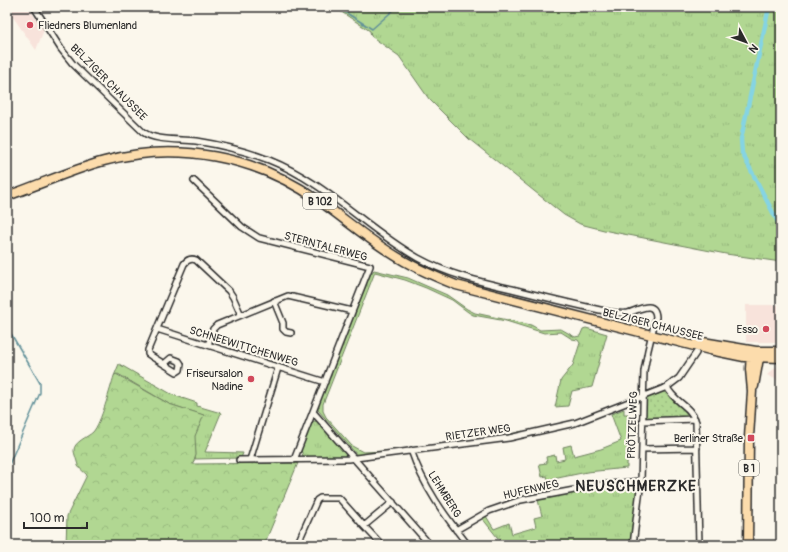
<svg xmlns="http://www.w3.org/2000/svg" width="788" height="552" viewBox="0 0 788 552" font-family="Pangolin,sans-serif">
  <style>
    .built { fill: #f8e3db }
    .grass { fill: url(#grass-tufts); stroke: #6e815e }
    .forest { fill: url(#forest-crowns); stroke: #6e815e }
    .park { fill: url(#park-dots); stroke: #6e815e }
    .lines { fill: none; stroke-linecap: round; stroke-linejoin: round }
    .stream { stroke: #619099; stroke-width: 1.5 }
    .canal { stroke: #85d4e3; stroke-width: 4.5 }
    .minor-casing { stroke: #2b2b2b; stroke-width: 8 }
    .primary-casing { stroke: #2b2b2b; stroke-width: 11 }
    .minor { stroke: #fbf7ec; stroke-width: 5 }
    .primary { stroke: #fcdcac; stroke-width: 8 }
    .poi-dot { fill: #d1495b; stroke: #fbf7ec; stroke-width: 1.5 }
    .labels { text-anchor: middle; stroke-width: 4; stroke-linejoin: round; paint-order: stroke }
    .shield { fill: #fbf7ec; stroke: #696865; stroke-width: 1 }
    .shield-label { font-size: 10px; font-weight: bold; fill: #2b2b2b }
    .poi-label { font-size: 11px; fill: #2b2b2b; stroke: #fbf7ec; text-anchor: end }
    .street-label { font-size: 11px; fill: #2b2b2b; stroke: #fbf7ec }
    .district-label { font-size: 15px; font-weight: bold; letter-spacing: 1px; fill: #2b2b2b; stroke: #fbf7ec }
  </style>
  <defs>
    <pattern id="grass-tufts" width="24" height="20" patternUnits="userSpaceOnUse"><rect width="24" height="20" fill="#b1d792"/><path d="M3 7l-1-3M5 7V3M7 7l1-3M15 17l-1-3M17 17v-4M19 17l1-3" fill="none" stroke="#98b97e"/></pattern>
    <pattern id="forest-crowns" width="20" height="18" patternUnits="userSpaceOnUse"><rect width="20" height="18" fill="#b1d792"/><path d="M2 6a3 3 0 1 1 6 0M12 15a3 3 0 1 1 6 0" fill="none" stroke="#98b97e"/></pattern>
    <pattern id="park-dots" width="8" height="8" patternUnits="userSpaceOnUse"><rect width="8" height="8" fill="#b1d792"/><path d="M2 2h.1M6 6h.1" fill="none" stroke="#98b97e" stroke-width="1.8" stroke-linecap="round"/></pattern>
  </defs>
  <rect width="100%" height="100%" fill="#fbf7ec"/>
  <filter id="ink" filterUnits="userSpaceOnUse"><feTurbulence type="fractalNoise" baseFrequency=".025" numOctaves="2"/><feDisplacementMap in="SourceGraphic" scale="8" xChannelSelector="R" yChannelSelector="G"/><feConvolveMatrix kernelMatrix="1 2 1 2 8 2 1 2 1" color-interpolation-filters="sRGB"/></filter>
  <g filter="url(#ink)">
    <path class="built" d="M7 7H28L44 30 36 50 13 17 8 20Z
      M746 305H781V342H746Z
      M781 363V382L767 375Z"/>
    <path class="grass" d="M334 7H781V262L726 254 608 231 580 224 564 215 469 139 429 99 399 56 371 36 370 31Z
      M374 270 408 278 447 295 467 309 475 313 531 325 540 330 561 329 575 337 580 336 583 329 586 328 607 334 592 387 572 391 568 406 555 407 561 380 573 365 580 343 578 340 572 339 561 332 544 333 506 321 473 315 468 312 452 300 426 288 405 280 375 272 323 404V411L326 417 352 446 363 452 385 451 499 437 523 431V434L463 443 357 455 318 410V405L370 275Z
      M119 364 173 395 197 403V406L221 413 205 452 243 453 241 458 195 459C197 452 194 446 194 440 195 431 200 422 203 415L169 404 118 374 114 376Z
      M624 409V414H628L627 468 587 472 548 480 547 476 542 477 539 464 547 463 546 457 555 455 556 461 565 459 563 447 571 445 574 456 601 449 621 441 611 414Z
      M314 421 319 422 346 453 345 457 306 458 303 456 301 450 311 423Z
      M638 485 631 545H508L497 537 482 518 486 516 494 529 509 523 512 534 536 527 534 518 542 516 538 500 590 490Z"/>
    <path class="forest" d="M116 374 169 404 204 415 195 436 196 455 193 464 298 463 264 545H66L67 516 87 475C84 472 80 469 78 466 78 464 74 453 74 451 73 442 88 437 93 432 101 423 110 389 114 376Z"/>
    <path class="park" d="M662 391 667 393 692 417 644 419C645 399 642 399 662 391Z"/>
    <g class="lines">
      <path class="stream" d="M337 7 372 29 397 7
        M7 327 40 383V393L7 469"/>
      <path class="canal" d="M769 7 741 139 742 153 781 228"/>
      <g class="minor-casing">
        <path id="minor" d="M34 7 61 49 73 64 143 132C155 141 180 139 196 141 221 145 246 151 269 160 327 183 365 228 418 258 447 274 480 282 512 289 544 297 577 305 609 312 615 313 622 314 628 313 638 310 655 299 656 317L648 350 644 371 641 481 633 545
          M194 181 242 227 259 238 370 266 294 460
          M274 301 283 323V329L286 332 291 333
          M157 329 325 382
          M208 345 213 329 217 325 288 296 352 311
          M164 364 171 358 179 361 181 364 180 370 177 372 151 356 148 354V350L184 264C187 260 191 258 196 260L229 291 233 297 241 315
          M667 387C674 402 691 406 696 422L699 545
          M313 412 430 545
          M642 421 695 419
          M642 449 697 448
          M411 450C423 486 445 516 468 545
          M239 460 348 459 509 438 575 423 667 387 679 378 696 353
          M250 460 278 368
          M456 530 489 511 521 500 601 485 641 481
          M380 543 364 526 393 502
          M297 545 317 500 320 498H339L364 526"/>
      </g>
      <g class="primary-casing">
        <path id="primary" d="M7 196C39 185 71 170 104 161 177 141 256 156 318 200 345 219 370 241 399 258 417 269 436 277 456 285L710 350 744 357 781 358
          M697 341 756 351H781
          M754 386 759 358 757 353
          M748 545 749 437 752 391 750 369 751 353"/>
      </g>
      <use href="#minor" class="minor"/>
      <use href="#primary" class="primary"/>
    </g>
  </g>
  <g class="poi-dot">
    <circle cx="30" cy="25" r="4"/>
    <circle cx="766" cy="329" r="4"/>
    <circle cx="251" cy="379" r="4"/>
    <rect x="747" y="434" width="8" height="8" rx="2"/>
  </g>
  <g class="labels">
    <g class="shield">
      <rect x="303" y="193" width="34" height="16" rx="3"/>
      <rect x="739" y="460" width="20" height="16" rx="3"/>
    </g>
    <g class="shield-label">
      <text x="320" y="205">B 102</text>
      <text x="749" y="472">B 1</text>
    </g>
    <g class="poi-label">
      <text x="38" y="29" text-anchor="start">Fliedners Blumenland</text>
      <text x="758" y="333">Esso</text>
      <text x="243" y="377">Friseursalon<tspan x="243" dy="13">Nadine</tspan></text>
      <text x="743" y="442">Berliner Straße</text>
    </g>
    <g class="street-label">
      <text transform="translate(109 82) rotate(45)" y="4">BELZIGER CHAUSSEE</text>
      <text transform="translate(326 246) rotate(15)" y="4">STERNTALERWEG</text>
      <text transform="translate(653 324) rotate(14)" y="4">BELZIGER CHAUSSEE</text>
      <text transform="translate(244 346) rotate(17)" y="4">SCHNEEWITTCHENWEG</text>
      <text transform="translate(632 425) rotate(-88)" y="4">PRÖTZELWEG</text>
      <text transform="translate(478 432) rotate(-8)" y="4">RIETZER WEG</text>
      <text transform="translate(531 489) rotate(-13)" y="4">HUFENWEG</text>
      <text transform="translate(445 494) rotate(58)" y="4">LEHMBERG</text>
    </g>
    <g class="district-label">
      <text x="636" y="491">NEUSCHMERZKE</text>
    </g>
  </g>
  <rect width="788" height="552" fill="none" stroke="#fbf7ec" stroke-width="24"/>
  <rect x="12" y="12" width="764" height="528" fill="none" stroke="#2b2b2b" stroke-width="1.5" filter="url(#ink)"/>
  <g transform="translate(746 42) rotate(131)" stroke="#fbf7ec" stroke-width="3" paint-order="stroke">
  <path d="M0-3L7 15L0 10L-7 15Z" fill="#2b2b2b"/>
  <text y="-6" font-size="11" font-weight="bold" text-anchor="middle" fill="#2b2b2b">N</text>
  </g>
  <path d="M24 522v6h63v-6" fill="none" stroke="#2b2b2b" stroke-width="2"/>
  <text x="30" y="522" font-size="12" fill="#2b2b2b" stroke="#fbf7ec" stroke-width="3" paint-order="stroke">100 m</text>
</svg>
